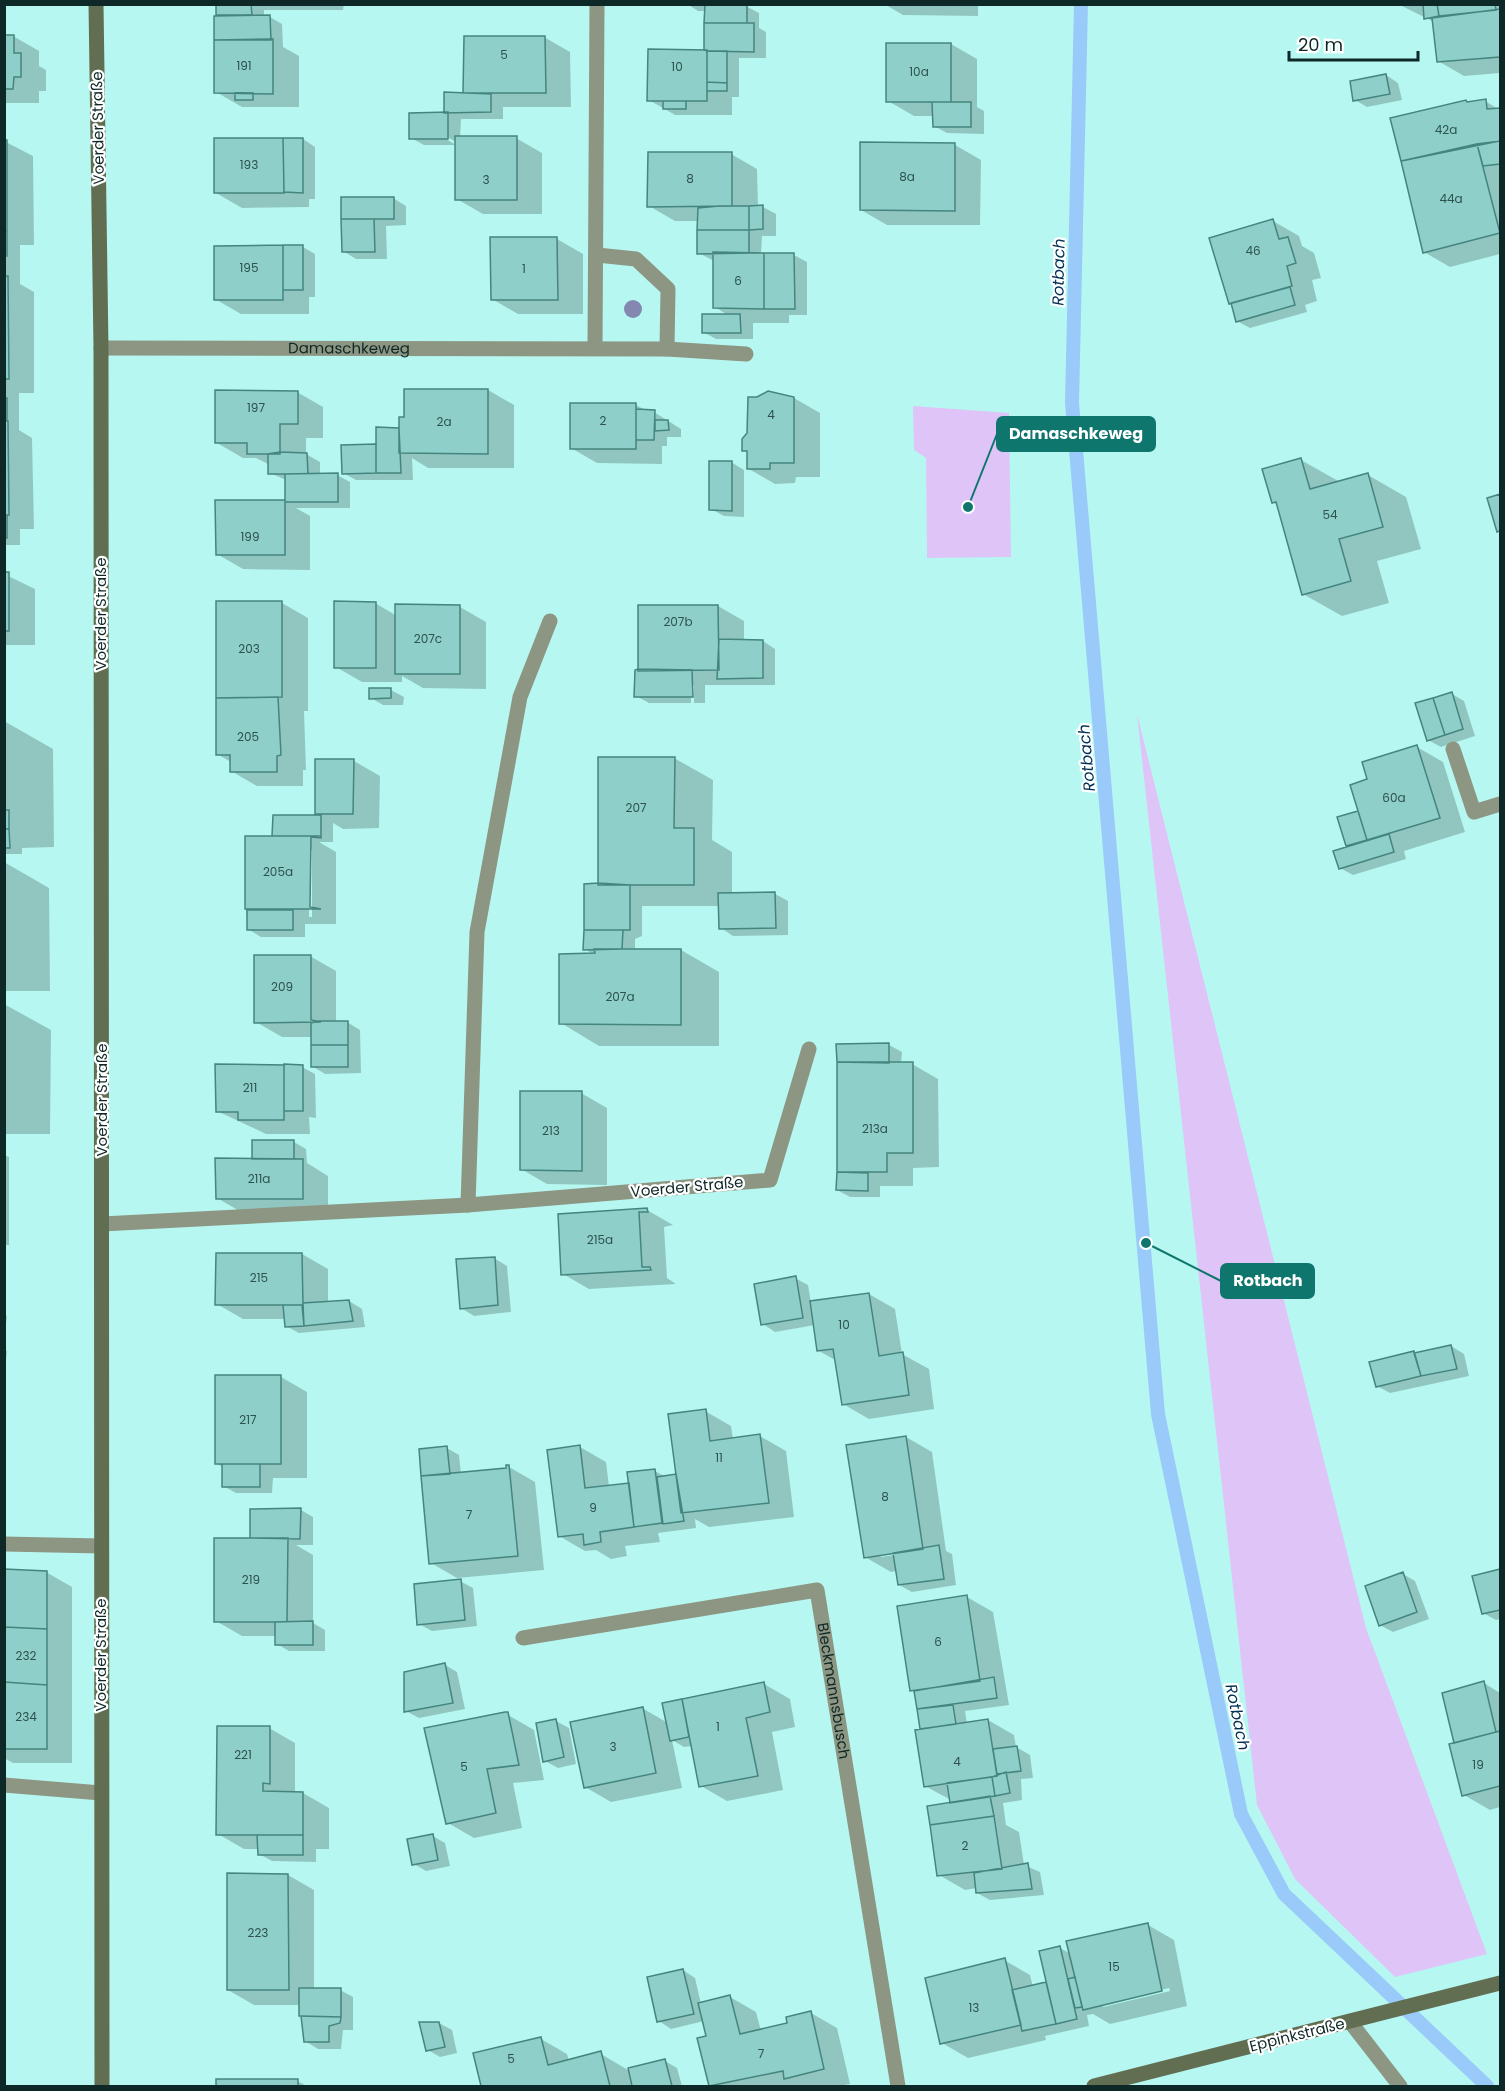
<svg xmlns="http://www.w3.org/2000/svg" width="1505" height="2091" viewBox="0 0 1505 2091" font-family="Poppins,sans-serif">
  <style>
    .green { fill: #dfc5f7 }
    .shadow { fill: #0003; fill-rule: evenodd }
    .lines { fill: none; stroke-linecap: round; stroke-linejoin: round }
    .stream { stroke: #9acafa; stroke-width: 14 }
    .building { fill: #8ecfc9; stroke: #45857f; stroke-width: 1.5 }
    .lane { stroke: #8d9683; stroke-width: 15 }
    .street { stroke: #8d9683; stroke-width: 15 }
    .secondary { stroke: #616e52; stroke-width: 15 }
    .tree { fill: #8488b1 }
    .labels { text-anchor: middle; stroke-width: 4.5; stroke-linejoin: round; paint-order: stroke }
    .number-label { font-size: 12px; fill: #2d524f }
    .street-label { font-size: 15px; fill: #0d2826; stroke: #fff }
    .water-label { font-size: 16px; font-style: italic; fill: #023156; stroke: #fff }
    .leader { fill: none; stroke: #0f766e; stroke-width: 2 }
    .callout-dot { fill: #0f766e; stroke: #fff; stroke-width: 2 }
    .callout { fill: #0f766e; stroke: #0f766e; stroke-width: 2 }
    .callout-label { font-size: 16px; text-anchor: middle; font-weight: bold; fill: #fff }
  </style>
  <rect width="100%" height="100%" fill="#b6f8f1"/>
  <path class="green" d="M913 406 1009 413 1011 557 927 558 926 458 914 450Z
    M1137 714 1366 1628 1487 1954 1395 1977 1295 1879 1257 1805Z"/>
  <path class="shadow" d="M217 4H344L343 10H264V17H270L282 24 283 47 299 56V107H242L216 92Z
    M687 4H742L759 13V28L766 32V58H739V97H732V115H675L649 100 706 51V11H698Z
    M884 4H978V16L903 15Z
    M1398 4H1500V73L1464 76 1438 61 1434 22Z
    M4 35 13 36 39 51V66L46 70V91H39V103H4Z
    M544 37 570 52 571 107H503V119H461L460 138H516L542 153V214H483L457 199 456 142 442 134 441 136 456 145H424L411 138 445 114 468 94 464 92Z
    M951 44 977 59V107L984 111V134L947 133 934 126V116H914L888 101Z
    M1386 75 1398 83 1402 100 1367 107 1355 100Z
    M1466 101H1485L1500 110V254L1450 267 1424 252Z
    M303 139 315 147V199H309V207L242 208 216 193V140Z
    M4 141 33 156 34 245H20V284L34 292V393H19V430L32 438 34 529H20V545H4Z
    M955 145 981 160 980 225H887L861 210Z
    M731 154 757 169 758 207H763L776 214V236H762L761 254 794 255 807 262V315H789V323H753V339H716L703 332 729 316 715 307 714 261 699 253V221H675L649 206Z
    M393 198 406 206V225L386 226 387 259H356L343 251Z
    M1273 221 1299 236 1302 246 1314 253 1321 278 1312 280 1317 301 1305 305 1307 312 1250 328 1237 321 1233 305 1230 303Z
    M492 239H557L583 254V314H518L492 299Z
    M303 247 315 254V297H309V314H241L215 299Z
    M406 390H488L514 405V468H428L412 458 413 480H356L343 473 399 429 406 419Z
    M297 392 323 407V438H306V454L320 462V475H337L350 482V508H296L310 516V570L243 569 217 554 284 501 286 504V480L270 473V465L256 458H243L217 443Z
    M768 392 794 398 820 413V477H796L795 483 775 484 749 469V453L744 450 758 398Z
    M636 405 647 411 654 412 681 429V437H667V446H662V464L597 463 571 448Z
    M1301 460 1340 482 1368 475 1406 497 1421 549 1377 561 1389 603 1342 616 1303 594 1278 505 1273 502Z
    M731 462 744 470V517L724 516 711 509Z
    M1500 496V532L1489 499Z
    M4 574 35 589V645H4Z
    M282 603 308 618V711H304L306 770H303V786H257L231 771V762L217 754Z
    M375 603 397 616 460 607 486 622V689L423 688 402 676V682H362L336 667Z
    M718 606 744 621V641H763L775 649V685H705V703H694V685H691V703H649L636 696Z
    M391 690 404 697 403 705H383L371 698Z
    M1452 694 1464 701 1475 736 1441 747 1428 740Z
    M4 721 53 749 54 847 22 848V854H4Z
    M1417 747 1443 762 1465 832 1404 851 1406 859 1353 875 1340 868 1348 847 1339 818 1358 813 1361 814 1369 780Z
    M674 758 713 780 712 840 732 852V895L775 894 788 901V935L733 936 721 928 720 906H642V936L635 939V950H681L719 972V1046H599L561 1023 594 955 585 949 600 886Z
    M354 761 380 776 379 828 343 829 333 823V842H319L336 852V924H305V937H261L248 929 246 909 278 837 274 817 321 816 317 814ZM309 850H312V917H309Z
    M4 862 49 888 50 991H4Z
    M310 956 336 971V1023L347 1022 360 1030 361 1073 325 1074 312 1066V1037H282L256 1022Z
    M4 1004 51 1030 50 1134H4Z
    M889 1045 902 1052 901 1064H912L938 1079 939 1167 913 1168V1186H880V1197H850L837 1190 839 1062Z
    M302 1067 315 1074 316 1118 309 1117 310 1134H266L217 1111Z
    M581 1093 607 1108V1185L547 1184 521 1169Z
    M294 1142 306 1149 307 1163 328 1176V1213H243L217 1198 254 1160Z
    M4 1155 9 1157V1245H4Z
    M647 1210 673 1225 664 1227 667 1278 676 1284 589 1289 563 1274 559 1215Z
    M302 1254 328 1269V1303L349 1301 362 1309 365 1327 299 1333 286 1326 285 1319H243L217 1304Z
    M494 1258 507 1266 511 1312 474 1316 461 1308Z
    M795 1278 808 1285 811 1303 869 1294 895 1309 902 1354 929 1369 934 1409 869 1419 843 1404 837 1361 819 1351 815 1325 775 1332 763 1324Z
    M4 1315 7 1316 4 1340Z
    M1451 1346 1464 1354 1469 1376 1390 1393 1377 1386Z
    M4 1350 7 1351 4 1380Z
    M281 1377 307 1392V1478H273L272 1493H236L223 1486V1467L217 1464Z
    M705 1411 731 1426 733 1439 760 1436 786 1451 794 1517 709 1527 695 1519 696 1528 658 1533 660 1542 625 1546 627 1556 611 1559 596 1550 585 1551 559 1536 580 1447 606 1462 609 1487 630 1484 655 1471 666 1477 678 1475Z
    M906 1437 932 1452 946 1551 952 1554 956 1585 912 1592 899 1585 897 1571 891 1572 865 1557ZM895 1552V1555L881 1557 880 1554Z
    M447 1448 459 1455 461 1474 508 1470 509 1467 535 1482 544 1570 457 1578 431 1563Z
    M301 1510 313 1517V1545H296L313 1555V1623L325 1630V1651H289L277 1644V1636H242L216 1621 256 1540Z
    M4 1570 46 1572 72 1587V1763H13L4 1758Z
    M1500 1571V1619L1496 1620 1483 1613 1474 1577Z
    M1403 1574 1415 1581 1429 1619 1393 1632 1380 1625Z
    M460 1581 473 1588 477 1626 432 1631 419 1624Z
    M967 1597 993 1612 1009 1705 965 1711 967 1724 988 1720 1014 1735 1016 1747 1030 1755 1033 1778 1021 1779 1022 1800 1003 1803 1006 1825 1019 1832 1024 1865 1040 1872 1044 1895 990 1900 977 1893V1888L965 1890 939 1875 951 1804V1800L925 1786 922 1730 916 1693 911 1690Z
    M445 1665 457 1672 465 1709 419 1718 406 1711Z
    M1484 1683 1500 1693V1807L1490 1810 1464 1795 1456 1744Z
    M764 1684 790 1699 795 1727 772 1732 783 1790 727 1801 701 1786 692 1746 684 1747 672 1740 682 1788 611 1802 585 1787 642 1708 668 1723 664 1704Z
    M508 1715 534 1730 544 1780 513 1783 522 1828 474 1838 448 1823Z
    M556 1721 569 1728 576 1764 558 1768 545 1761Z
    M269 1728 295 1743V1793H303L329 1808V1849H316V1862L272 1861 259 1854V1849H244L218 1834Z
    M433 1836 445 1843 450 1866 426 1871 414 1864Z
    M229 1875H288L314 1890V1990H340L353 1997V2030H343L341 2049H318L305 2041 302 2005H254L228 1990Z
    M1148 1925 1174 1940 1187 2006 1110 2024 1093 2014 1087 2015 1089 2026 1045 2036 1046 2040 968 2058 942 2043 1004 1960 1030 1975 1033 1987 1048 1983 1060 1948 1071 1954ZM1169 1988 1170 1991 1103 2007V2003Z
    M683 1970 695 1978 701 2004 730 1997 756 2012 761 2031 789 2024 811 2013 837 2028 850 2084 839 2086H710L699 2039 708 2037 704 2021 671 2029 659 2021Z
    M439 2023 452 2030 457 2053 440 2057 428 2050Z
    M541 2039 567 2054 569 2061 601 2054 628 2070 665 2061 677 2068 682 2086H483L475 2054Z
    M217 2081H297L307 2086H217Z"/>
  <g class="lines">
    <path class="stream" d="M1081 4 1072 403 1158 1414 1241 1814 1284 1894 1487 2086"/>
  </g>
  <path class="building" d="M216 4H251L252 15H216Z
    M705 4H747V23H704Z
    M1423 4H1437L1439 16 1424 19Z
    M1437 4H1495L1496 10 1439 16Z
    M1500 9V57L1437 62 1432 18Z
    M270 15 271 40H214V16Z
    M704 23H754V52L707 51 704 50Z
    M4 35H14V53H21V77H14L13 89H4Z
    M464 36H545L546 93H463Z
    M273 39V94L214 93V40Z
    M886 43H951V102H886Z
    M648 49 707 50V101H647Z
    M707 51H727V83L707 82Z
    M1386 74 1390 94 1353 101 1350 81Z
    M707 82 727 83V91H707Z
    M444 92 491 94V112L444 113Z
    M235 93H253V100H235Z
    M1486 99 1487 109 1500 108V141L1401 161 1390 118 1466 100 1467 102Z
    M663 101H686V109H663Z
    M932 102H971V127H933Z
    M448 112V139H409V113Z
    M455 136H517V200H455Z
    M214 138H283L284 193H214Z
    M283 138H303V193L284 192Z
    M4 140H7V231H4Z
    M1500 141V164L1483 166 1477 144Z
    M860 142 955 143V211L860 210Z
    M1477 144 1500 233 1423 253 1401 161Z
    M648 152H732V206L647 207Z
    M341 197H394V219H341Z
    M763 205V229L749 230V206Z
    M719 206H749V230H697L698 208Z
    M341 219H374L375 252H342Z
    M1273 219 1279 239 1288 237 1296 263 1287 266 1292 286 1229 304 1209 238Z
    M697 230H749V253L697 254Z
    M4 231H7V256H4Z
    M490 237H557L558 300H491Z
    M283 245V300H214V246Z
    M283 245H303V290H283Z
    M713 252 764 253V309L713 308Z
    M764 253H794L795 309H764Z
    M4 276H8L9 379H4Z
    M1290 287 1295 305 1236 322 1231 303Z
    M702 314H740L741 333H702Z
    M404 389H488V454L399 453V417H404Z
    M215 390 298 391V424H280V454H247V443H215Z
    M768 391 794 397V463H770V469H747V451H742V439L747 433 748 397H757Z
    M4 398H7V421H4Z
    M570 403H636V449H570Z
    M636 409 655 410 654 440H636Z
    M655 420H668L669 430 655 431Z
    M4 421H8L9 515H4Z
    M376 427 399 428 401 473H376Z
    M376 444V473L342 474 341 445Z
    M280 452 307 453 308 474H268V454Z
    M1301 458 1310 489 1368 473 1383 527 1339 539 1351 581 1302 595 1276 502 1272 503 1262 469Z
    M709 461H732V511L709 510Z
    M338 473V502H285V474Z
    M1500 494V531L1497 532 1487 498Z
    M215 500H285V555H216Z
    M4 515H7V538H4Z
    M4 572H9V631H4Z
    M216 601H282V697L216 698Z
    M334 601 376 602V668H334Z
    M395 604 460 605V674H395Z
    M638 605H718L719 670 638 671Z
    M719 639 763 640V678L717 679Z
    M638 669 692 670 693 697H634L635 670Z
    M369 688H391V698L369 699Z
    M1452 692 1463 729 1445 735 1433 698Z
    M278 697 281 755 277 756V772H230V755H216V698Z
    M1433 698 1445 735 1427 741 1415 703Z
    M1417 745 1440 818 1367 840 1350 785 1367 779 1362 762Z
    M598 757H675L674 828H694V885H598Z
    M315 759H354L353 814H315Z
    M4 810H9V829H4Z
    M1358 811 1367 840 1346 846 1337 817Z
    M273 815H321V836H272Z
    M4 829H9L10 848H4Z
    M1389 834 1394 852 1339 869 1333 851Z
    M245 836H321V838L311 837 310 907 321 909H245Z
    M598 883 630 885V930H584V884Z
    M775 892 776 928 719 929 718 893Z
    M247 910H293V930H247Z
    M584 930H623L622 949 583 950Z
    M594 949H681V1025L559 1024V954L595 953Z
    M254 955H311V1020L321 1022 254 1023Z
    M320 1021H348V1045H311V1023Z
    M889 1043V1063L837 1062 836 1044Z
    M311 1045H348V1067H311Z
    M837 1062H913V1153H887V1172H837Z
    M215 1064 284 1065V1120H238V1112H216Z
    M284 1064 303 1065V1111H284Z
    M520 1091H582V1171L520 1170Z
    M252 1140H294V1159H252Z
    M215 1158 303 1159V1199H216Z
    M837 1172 868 1173V1191L836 1190Z
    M647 1208 648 1212H639L642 1267H650L651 1270 561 1275 558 1214Z
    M216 1253H302L303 1305H215Z
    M495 1257 498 1305 460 1309 456 1259Z
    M796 1276 803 1318 761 1325 754 1284Z
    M869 1293 879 1356 903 1352 909 1395 842 1405 833 1349 817 1351 810 1301Z
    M349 1300 353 1321 304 1326 303 1303Z
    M283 1305H302L304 1326 285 1327Z
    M1451 1345 1457 1369 1421 1376 1414 1353Z
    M1414 1351 1421 1376 1376 1387 1369 1362Z
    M215 1375H281V1464H215Z
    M706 1409 710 1441 760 1434 769 1503 681 1513 668 1414Z
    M906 1436 923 1549 864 1558 846 1445Z
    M580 1445 585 1488 629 1483 634 1527 600 1532 601 1542 584 1545 583 1534 558 1537 547 1450Z
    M447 1446 450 1474 421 1476 419 1449Z
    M222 1464H260V1487H222Z
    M506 1465H509L518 1556 429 1564 421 1476 506 1468Z
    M655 1469 662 1523 634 1527 627 1472Z
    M676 1474 684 1521 663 1524 657 1477Z
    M301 1508 300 1539 250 1538V1509Z
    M214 1538H288L287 1622H214Z
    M939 1545 944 1579 898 1585 893 1553Z
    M4 1569 47 1571V1629L4 1627Z
    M1500 1569V1610L1482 1614 1472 1576Z
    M1403 1572 1417 1612 1379 1626 1365 1586Z
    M461 1579 465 1620 417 1625 414 1584Z
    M967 1595 980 1681 910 1691 897 1606Z
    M313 1621V1645H275V1622Z
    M4 1627 47 1629V1685L4 1682Z
    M445 1663 453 1703 404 1712V1672Z
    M994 1677 997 1698 917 1709 914 1691Z
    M1484 1681 1496 1732 1454 1743 1442 1693Z
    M4 1682 47 1685V1749H4Z
    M764 1682 770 1712 746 1718 758 1776 699 1787 682 1699Z
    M682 1699 689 1737 670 1741 662 1703Z
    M953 1705 956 1724 920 1729 917 1709Z
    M643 1707 656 1773 584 1788 570 1722Z
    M505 1712H508L519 1765 487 1769 496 1813 446 1824 424 1728Z
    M556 1719 564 1757 543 1762 536 1723Z
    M988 1719 997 1776 924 1787 915 1730Z
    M217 1726H270V1784L263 1783V1791L303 1792V1835H216Z
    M1500 1731V1786L1462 1796 1449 1744Z
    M1017 1746 1021 1771 997 1774 993 1749Z
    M1006 1772 1010 1793 995 1796 992 1777Z
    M992 1777 995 1796 950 1803 947 1783Z
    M990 1796 994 1816 930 1825 927 1806Z
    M994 1816 1002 1869 937 1876 930 1825Z
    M433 1834 438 1860 412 1865 407 1839Z
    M257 1835H303V1855H258Z
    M1028 1863 1032 1889 976 1893 974 1873Z
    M227 1873 288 1874 289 1990H227Z
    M1148 1923 1162 1991 1083 2010 1066 1941Z
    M1060 1946 1077 2019 1056 2024 1039 1951Z
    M1005 1958 1021 2025 940 2044 925 1978Z
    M683 1969 694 2014 657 2022 647 1977Z
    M1075 1977 1082 2007 1075 2008 1068 1979Z
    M1046 1982 1056 2024 1022 2031 1012 1990Z
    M299 1988H341V2017L299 2016Z
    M730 1995 740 2034 787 2023 786 2017 811 2011 824 2069 784 2079 783 2071 709 2086 697 2038 706 2036 698 2003Z
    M301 2016 341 2017 340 2023 329 2026V2042H304Z
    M419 2022H439L445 2047 426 2051Z
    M541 2037 548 2065 601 2051 610 2086H481L473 2053Z
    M665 2059 672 2086H632L628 2068Z
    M216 2079H298V2086H216Z"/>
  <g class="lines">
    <path class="lane" d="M1453 749 1474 812 1500 804
      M4 1544 101 1546
      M4 1785 101 1793
      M1351 2023 1400 2086"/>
    <g class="street">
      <path d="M597 255 636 259 668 289 667 349"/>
      <path id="s1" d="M101 348 667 349 746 354"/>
      <path d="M595 348 597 4"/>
      <path d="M468 1205 477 932 520 697 550 621"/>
      <path d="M102 1224 468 1205 770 1180 809 1049"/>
      <path id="s2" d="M523 1638 817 1590 898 2086"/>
    </g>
    <path class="secondary" d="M96 4 101 348 102 2086
      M1094 2086 1500 1983"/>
  </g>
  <circle class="tree" cx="633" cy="309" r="9"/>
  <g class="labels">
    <g class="number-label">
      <text x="504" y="59">5</text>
      <text x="244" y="70">191</text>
      <text x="677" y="71">10</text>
      <text x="919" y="76">10a</text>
      <text x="1446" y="134">42a</text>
      <text x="249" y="169">193</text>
      <text x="907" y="181">8a</text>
      <text x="690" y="183">8</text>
      <text x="486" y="184">3</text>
      <text x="1451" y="203">44a</text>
      <text x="1253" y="255">46</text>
      <text x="249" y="272">195</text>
      <text x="524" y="273">1</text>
      <text x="738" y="285">6</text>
      <text x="256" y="412">197</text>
      <text x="771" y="419">4</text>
      <text x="603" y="425">2</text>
      <text x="444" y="426">2a</text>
      <text x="1330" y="519">54</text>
      <text x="250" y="541">199</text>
      <text x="678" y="626">207b</text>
      <text x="428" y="643">207c</text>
      <text x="249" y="653">203</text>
      <text x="248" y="741">205</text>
      <text x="1394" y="802">60a</text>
      <text x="636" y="812">207</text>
      <text x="278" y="876">205a</text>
      <text x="282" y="991">209</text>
      <text x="620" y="1001">207a</text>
      <text x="250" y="1092">211</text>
      <text x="875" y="1133">213a</text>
      <text x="551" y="1135">213</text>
      <text x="259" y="1183">211a</text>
      <text x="600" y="1244">215a</text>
      <text x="259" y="1282">215</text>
      <text x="844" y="1329">10</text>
      <text x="248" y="1424">217</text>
      <text x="719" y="1462">11</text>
      <text x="885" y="1501">8</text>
      <text x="593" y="1512">9</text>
      <text x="469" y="1519">7</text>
      <text x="251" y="1584">219</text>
      <text x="938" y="1646">6</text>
      <text x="26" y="1660">232</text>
      <text x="26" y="1721">234</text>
      <text x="718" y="1731">1</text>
      <text x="613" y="1751">3</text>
      <text x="243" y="1759">221</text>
      <text x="957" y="1766">4</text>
      <text x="1478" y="1769">19</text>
      <text x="464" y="1771">5</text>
      <text x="965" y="1850">2</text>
      <text x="258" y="1937">223</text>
      <text x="1114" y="1971">15</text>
      <text x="974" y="2012">13</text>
      <text x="761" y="2058">7</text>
      <text x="511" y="2063">5</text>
    </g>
    <g class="street-label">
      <text transform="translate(98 128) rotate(-91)" y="5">Voerder Straße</text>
      <text dy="5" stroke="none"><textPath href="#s1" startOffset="248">Damaschkeweg</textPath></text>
      <text transform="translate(101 614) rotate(-90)" y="5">Voerder Straße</text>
      <text transform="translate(102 1100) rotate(-90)" y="5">Voerder Straße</text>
      <text transform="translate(687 1187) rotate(-5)" y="5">Voerder Straße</text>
      <text transform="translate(101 1655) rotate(-90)" y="5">Voerder Straße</text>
      <text dy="5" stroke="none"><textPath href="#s2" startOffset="400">Bleckmannsbusch</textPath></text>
      <text transform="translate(1297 2035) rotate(-14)" y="5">Eppinkstraße</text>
    </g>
    <g class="water-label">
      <text transform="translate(1058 272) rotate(-89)" y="6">Rotbach</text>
      <text transform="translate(1086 758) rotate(-95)" y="6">Rotbach</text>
      <text transform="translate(1238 1717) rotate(78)" y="6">Rotbach</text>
    </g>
  </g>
  <path class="leader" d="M968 507L997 434M1146 1243L1221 1281"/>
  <g class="callout-dot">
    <circle cx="968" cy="507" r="6"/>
    <circle cx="1146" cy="1243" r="6"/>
  </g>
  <g class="callout">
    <rect x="997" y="417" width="158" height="34" rx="6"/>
    <rect x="1221" y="1264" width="93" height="34" rx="6"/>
  </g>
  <g class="callout-label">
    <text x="1076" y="439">Damaschkeweg</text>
    <text x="1268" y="1286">Rotbach</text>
  </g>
  <rect width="1505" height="2091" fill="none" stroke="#0d2826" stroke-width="12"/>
  <path d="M1289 51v9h129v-9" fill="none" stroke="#0d2826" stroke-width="3"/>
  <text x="1298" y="51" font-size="18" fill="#0d2826" stroke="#ffffff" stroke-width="4.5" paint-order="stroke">20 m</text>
</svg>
